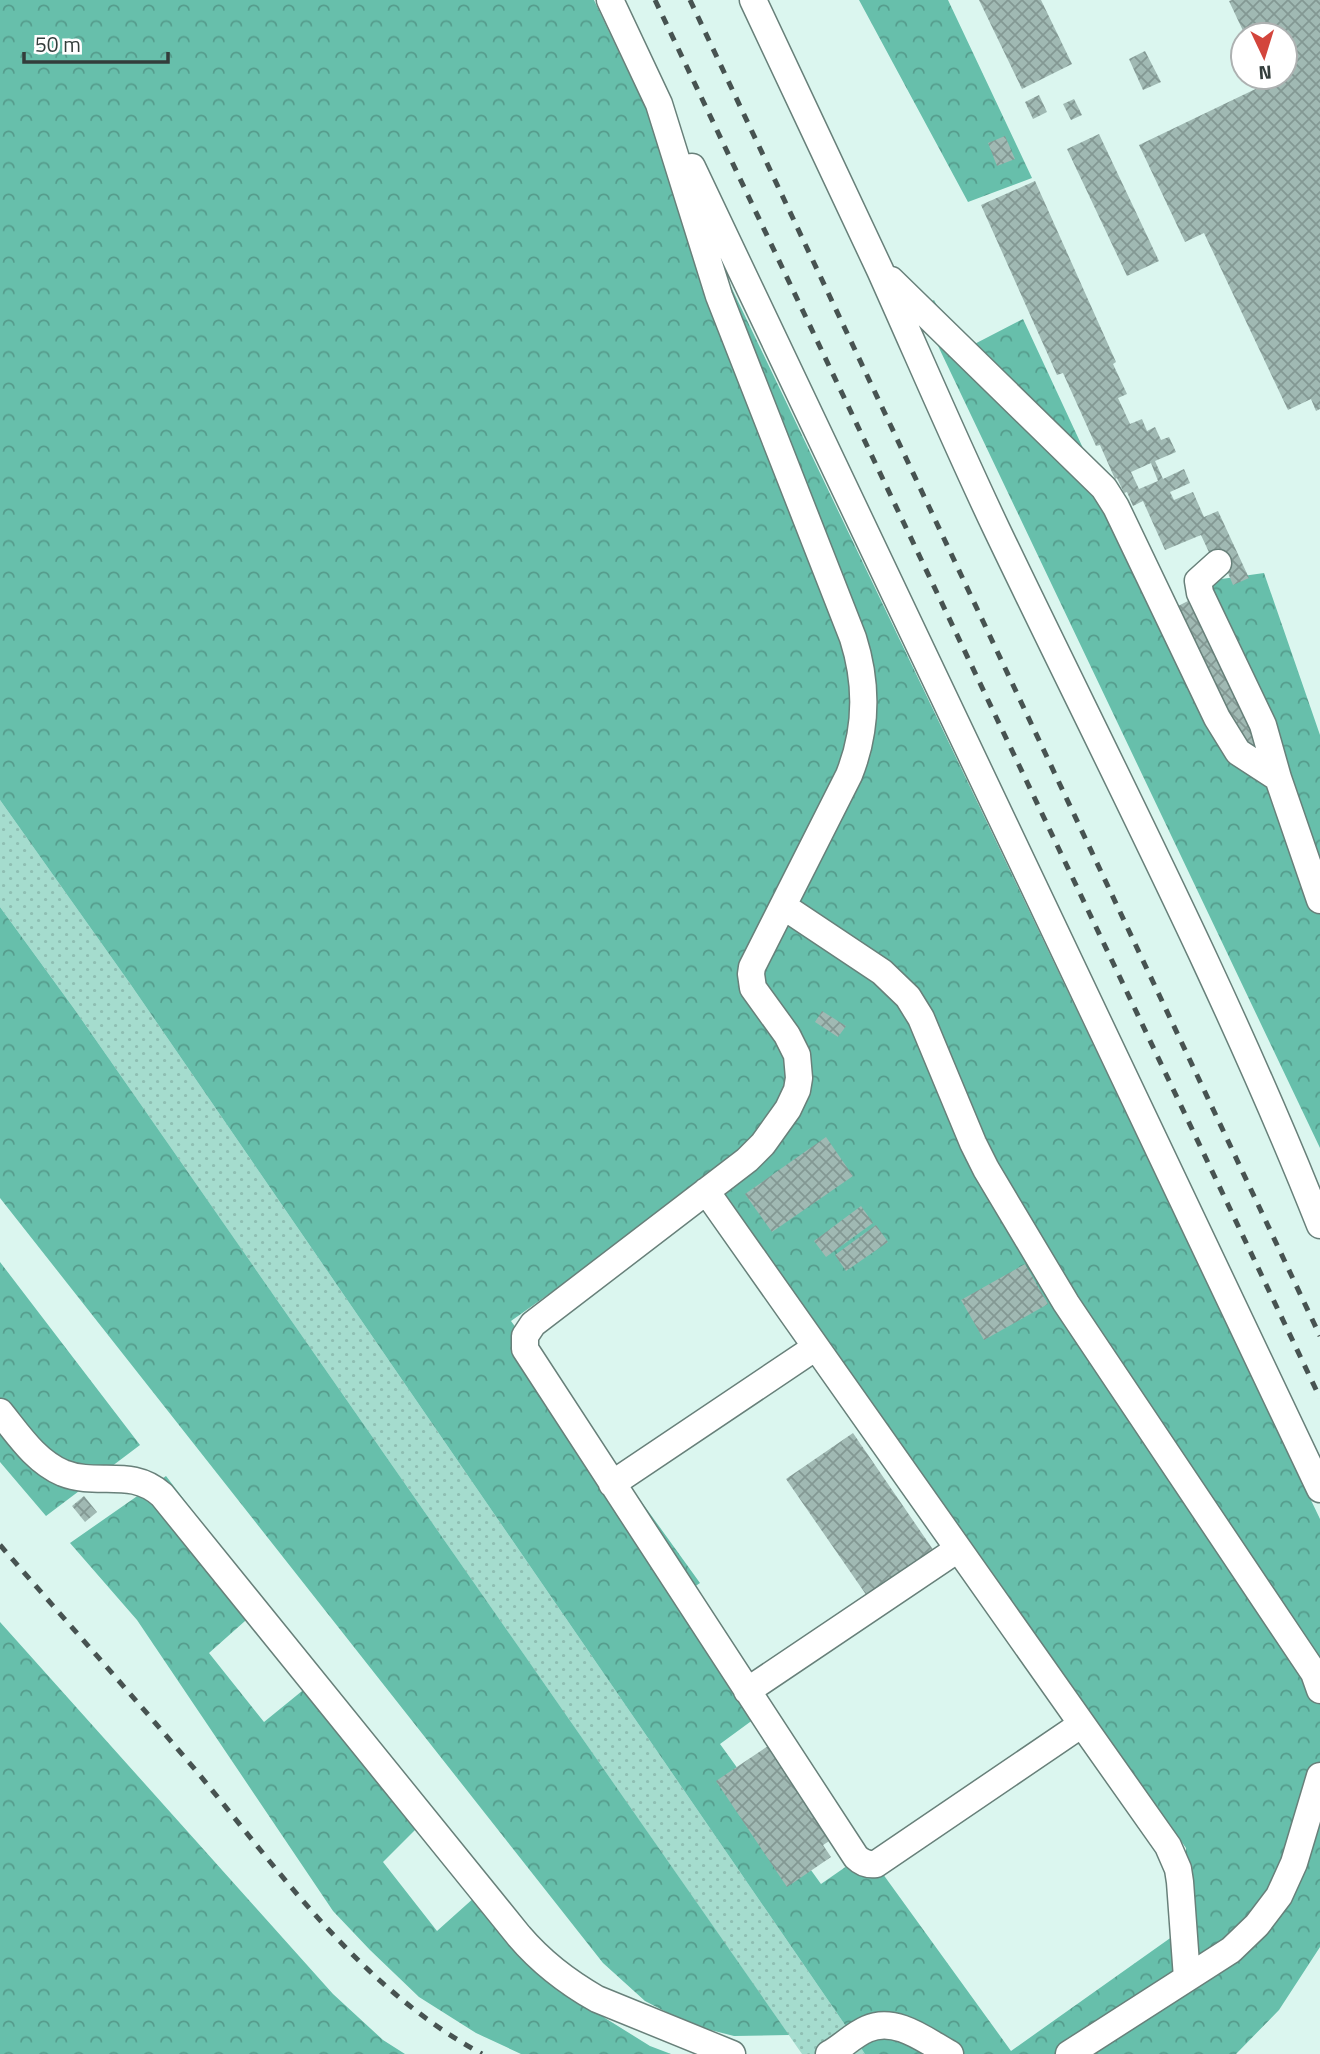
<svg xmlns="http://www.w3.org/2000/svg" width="1320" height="2054" viewBox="0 0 1320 2054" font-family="'Titillium Web',sans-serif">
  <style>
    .green { fill: url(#green-dots) }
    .forest { fill: url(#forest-crowns); fill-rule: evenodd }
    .building { fill: url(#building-cross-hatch); fill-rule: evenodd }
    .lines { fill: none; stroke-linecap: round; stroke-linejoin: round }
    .minor-casing { stroke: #68807a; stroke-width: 29 }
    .minor { stroke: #fff; stroke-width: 26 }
    .rail { stroke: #475351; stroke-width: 5; stroke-dasharray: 9 9; stroke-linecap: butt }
  </style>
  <defs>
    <pattern id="green-dots" width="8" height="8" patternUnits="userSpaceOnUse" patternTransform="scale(1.75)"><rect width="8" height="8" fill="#a5dcce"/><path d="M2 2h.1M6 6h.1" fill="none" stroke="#8ebeb2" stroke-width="1.8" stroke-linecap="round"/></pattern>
    <pattern id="forest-crowns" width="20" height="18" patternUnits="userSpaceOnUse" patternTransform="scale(1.75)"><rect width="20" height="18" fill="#67bfab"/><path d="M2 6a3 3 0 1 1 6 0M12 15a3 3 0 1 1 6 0" fill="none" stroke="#559c8c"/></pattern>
    <pattern id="building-cross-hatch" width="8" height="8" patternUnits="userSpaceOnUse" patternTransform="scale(1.75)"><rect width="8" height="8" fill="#a0b9b3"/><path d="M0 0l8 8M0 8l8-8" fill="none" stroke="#839893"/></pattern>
  </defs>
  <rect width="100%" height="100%" fill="#dbf6ef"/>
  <path class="green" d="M0 800 131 985 865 2054H802L75 1010 0 907Z"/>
  <path class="forest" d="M0 0H594L1320 1519V1947L1279 2010 1236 2054H865L131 985 0 800ZM706 1182 1186 1848 1183 1929 1011 2051 867 1852 821 1884 720 1744 765 1711 682 1595 700 1583 511 1321Z
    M859 0H948L1032 178 968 202Z
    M934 300 961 351 1023 319 1220 743 1257 727 1200 582 1264 573 1320 735V1148L920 308Z
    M0 907 75 1010 789 2035 734 2036 691 2025 645 2001 603 1963 0 1198Z
    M0 1262 140 1445 46 1516 0 1462Z
    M166 1476 264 1604 209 1653 264 1722 318 1678 427 1818 383 1862 437 1931 485 1888 571 1990 605 2018 650 2046 671 2054H521L476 2033 419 1997 370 1950 333 1911 137 1620 70 1543Z
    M0 1622 333 1994 383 2040 405 2054H0Z"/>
  <path class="building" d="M979 0H1041L1072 64 1022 89Z
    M1232 0H1320V409L1316 411 1311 399 1288 410 1204 233 1185 242 1139 145 1268 83 1265 77H1285V35H1245L1229 1Z
    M1145 51 1161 82 1143 90 1129 59Z
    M1039 95 1047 112 1033 119 1025 102Z
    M1074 99 1082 115 1071 120 1063 104Z
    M1099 134 1159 261 1127 276 1067 149Z
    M1005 136 1015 159 997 166 988 143Z
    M1035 181 1116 362 1113 364 1127 394 1118 398 1130 424 1142 419 1147 431 1155 427 1161 440 1169 437 1176 452 1155 461 1163 479 1184 469 1190 483 1170 492 1174 500 1193 492 1204 517 1218 511 1249 578 1233 585 1228 573 1220 576 1201 535 1165 550 1143 501 1133 506 1127 492 1124 493 1117 478 1115 479 1100 445 1096 446 1063 373 1057 375 981 205ZM1151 463 1158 481 1139 489 1131 472Z
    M1188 601 1261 748 1249 753 1176 607Z
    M822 1011 846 1026 838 1037 815 1022Z
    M826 1137 853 1176 772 1232 745 1194Z
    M861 1206 873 1223 826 1257 814 1241Z
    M876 1225 888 1242 846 1271 835 1255Z
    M1025 1264 1048 1304 984 1340 961 1300Z
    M853 1433 934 1551 867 1596 786 1479Z
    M84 1496 97 1512 85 1522 72 1506Z
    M771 1744 834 1838 823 1845 831 1857 787 1887 716 1781Z"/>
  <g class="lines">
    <g class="minor-casing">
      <path id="minor" d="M610 0 659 104 719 296 853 638C868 685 867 730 849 775L752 967 751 974 753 988 787 1035 797 1055 799 1078 797 1090 788 1109 763 1144 747 1160 533 1324 525 1336V1349L856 1857C862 1863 868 1865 876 1864L1082 1724
        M753 0C795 90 838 180 880 270 919 357 956 444 997 530 1107 760 1226 988 1320 1225
        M692 167 1320 1489
        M891 280 1104 488 1116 507 1217 718 1238 752 1278 778
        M1218 563 1198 581 1200 593 1263 725 1278 778 1320 900
        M783 906 882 972 908 997 921 1018 973 1143 986 1169 1066 1303 1314 1673 1320 1690
        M706 1191 1168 1846 1178 1869 1180 1882 1187 1978
        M0 1412C18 1434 35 1461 63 1473 98 1487 131 1467 162 1495L519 1936C542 1963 567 1982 597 1999L732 2054
        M612 1484 816 1347
        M747 1691 958 1549
        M829 2054C842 2047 853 2035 867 2029 896 2016 926 2041 950 2054
        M1069 2054 1231 1950 1257 1925 1279 1896 1294 1863 1320 1776"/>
    </g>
    <use href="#minor" class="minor"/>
    <path class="rail" d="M655 0 1320 1398
      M690 0 1320 1336
      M0 1545C66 1621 133 1696 198 1773 284 1877 361 1988 482 2054"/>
  </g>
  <g transform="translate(1264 56) rotate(176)"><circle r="33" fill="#ffffff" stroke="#adb1b1" stroke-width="2"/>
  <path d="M0-5L12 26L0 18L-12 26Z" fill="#d3453c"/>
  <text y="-10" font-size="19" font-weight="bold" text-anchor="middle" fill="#333d3b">N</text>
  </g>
  <path d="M24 52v10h144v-10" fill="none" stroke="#333d3b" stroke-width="3.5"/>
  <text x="35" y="52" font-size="21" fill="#333d3b" stroke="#ffffff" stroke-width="5" paint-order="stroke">50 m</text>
</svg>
